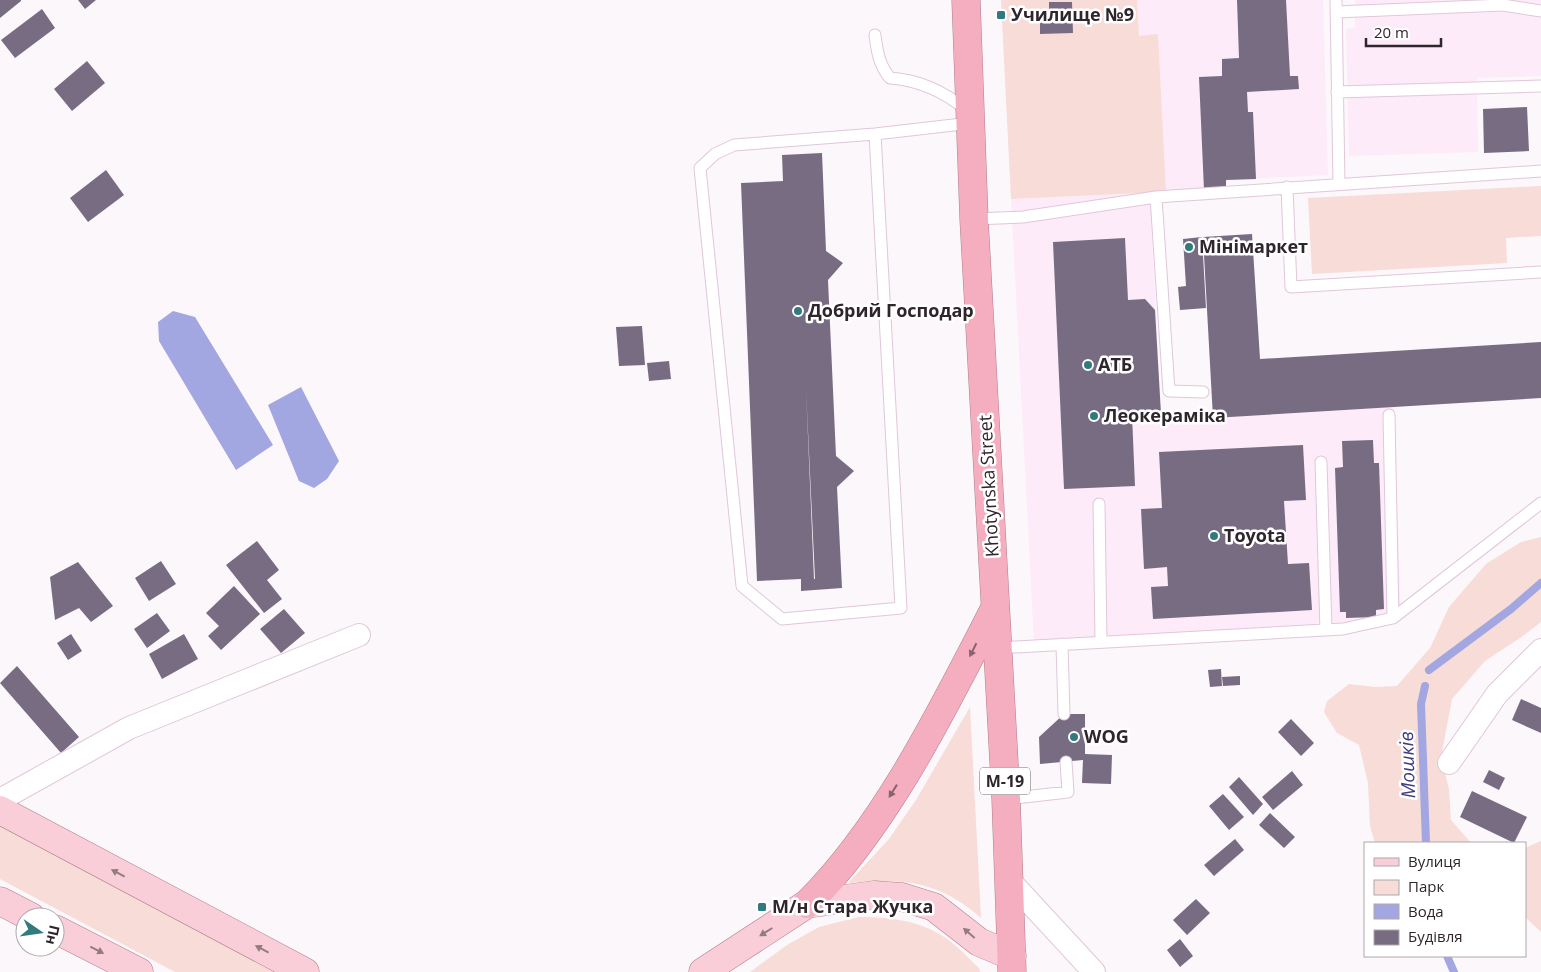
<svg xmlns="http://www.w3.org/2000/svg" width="1541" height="972" viewBox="0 0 1541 972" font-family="'Open Sans',sans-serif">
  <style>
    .built { fill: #feebf9 }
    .green { fill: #f7dcd7 }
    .water { fill: #a2a6e1 }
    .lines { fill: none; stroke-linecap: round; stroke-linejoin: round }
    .stream { stroke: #a2a6e1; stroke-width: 8 }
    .building { fill: #776c82; fill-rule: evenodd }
    .lane-casing { stroke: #e0c7d9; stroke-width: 13 }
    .street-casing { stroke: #e0c7d9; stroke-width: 24 }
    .primary-casing { stroke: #b07e8c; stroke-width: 29 }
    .highway-casing { stroke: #b07e8c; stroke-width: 29 }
    .lane { stroke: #fff; stroke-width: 11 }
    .street { stroke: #fff; stroke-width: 22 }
    .primary { stroke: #f9ced9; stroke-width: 28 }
    .highway { stroke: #f5aec0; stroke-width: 28 }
    .oneway { fill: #88636f }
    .oneway2 { fill: #947a82 }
    .poi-dot { fill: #317a7e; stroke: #fff; stroke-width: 2 }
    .labels { text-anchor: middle; stroke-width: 5; stroke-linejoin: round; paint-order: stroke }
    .shield { fill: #fff; stroke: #6d666b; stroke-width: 1 }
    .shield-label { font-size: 16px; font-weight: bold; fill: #2f252c }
    .poi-label { font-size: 18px; font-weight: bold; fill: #2f252c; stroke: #fff; text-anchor: start }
    .street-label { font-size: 18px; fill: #2f252c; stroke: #fff }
    .water-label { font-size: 19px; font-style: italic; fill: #3d3b81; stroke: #fff }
  </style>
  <rect width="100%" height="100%" fill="#fcf7fa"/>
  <path class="built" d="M1137 0H1323L1328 175 1227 180 1226 189 1166 192 1158 35 1139 36Z
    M1355 0H1541V76L1477 78 1478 152 1349 156 1346 29 1355 28Z
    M1150 193 1161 421 1394 407 1401 618 1034 643 1011 199Z"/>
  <path class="green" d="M1001 0H1137L1139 36 1158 34 1166 192 1011 199Z
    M1541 186V236L1506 238 1507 263 1312 274 1308 198Z
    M1541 537V622L1523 636 1485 661 1452 699 1441 757 1449 789 1451 820 1471 843H1375L1370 826 1368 783 1359 745 1337 733 1324 712 1327 701 1349 684 1375 687 1397 686 1430 648 1449 607 1486 564 1521 542Z
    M970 707 981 918C938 880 902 878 848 883L889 839 916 800Z
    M0 822 282 972H175L0 879Z
    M1541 841V932L1525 917V848Z
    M859 917C889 917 918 920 944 937 957 945 968 958 979 968L980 972H750L787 945 819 927Z"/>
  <path class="water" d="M173 311 195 317 273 445 236 470 159 341 158 322Z
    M301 387 339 461 327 479 314 488 299 481 268 405Z"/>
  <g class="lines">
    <path class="stream" d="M1429 670 1511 609 1541 583
      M1425 686 1421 704 1426 843
      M1447 956 1454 972"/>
  </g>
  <path class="building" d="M0 0H21V1L0 18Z
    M78 0H96L85 9Z
    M1237 0H1286L1290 76H1298L1299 89 1247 92 1248 112H1253L1256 179 1226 180V189L1204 190 1199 77 1222 76V59L1239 58Z
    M1049 2H1072L1073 33 1040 34V21H1049Z
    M42 9 55 28 15 58 1 40Z
    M87 61 105 83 72 111 54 89Z
    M1527 107 1529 151 1484 153 1483 109Z
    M822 153 826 251 843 263 828 280 836 456 854 471 837 487 842 588 801 591V579L757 581 741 183 783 181 782 155ZM806 389 815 579H814Z
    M106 170 124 195 88 222 70 198Z
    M1252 234 1260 359 1541 342V398L1213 418 1203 237Z
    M1202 237 1206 308 1180 310 1178 287 1186 286 1183 239Z
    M1125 238 1128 300 1145 299 1155 310 1161 414 1132 415 1135 486 1064 489 1053 242Z
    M642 326 645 365 619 366 616 327Z
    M669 361 671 379 649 381 647 363Z
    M1373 440 1374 463H1379L1384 609 1376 610V617L1346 618V612H1340L1335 468 1343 467 1342 441Z
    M1303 445 1306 500 1284 501 1288 564 1309 563 1312 610 1153 619 1151 587 1168 586 1167 567 1144 569 1141 509 1162 508 1159 452Z
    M257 541 279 570 267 580 282 599 264 613 226 565Z
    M161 561 176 584 149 601 135 578Z
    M78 562 113 606 91 622 79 608 55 620 50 577Z
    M234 586 260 614 221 650 208 636 219 626 206 613Z
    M284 609 305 633 281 653 260 629Z
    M157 613 170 631 147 648 134 629Z
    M71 634 82 651 68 660 57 643Z
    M184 634 198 659 162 679 149 654Z
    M17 666 79 737 61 753 0 683Z
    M1221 669 1222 686 1210 687 1208 670Z
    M1240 676V685L1223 686 1222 677Z
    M1521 699 1541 708V733L1512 720Z
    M1064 714H1085V754L1112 755 1111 784 1082 783 1083 760 1040 764 1039 737Z
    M1291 719 1314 743 1301 756 1278 732Z
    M1489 770 1505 778 1499 790 1483 782Z
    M1292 771 1303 785 1273 810 1262 797Z
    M1239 777 1263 804 1253 815 1229 787Z
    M1472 791 1527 817 1514 843 1460 817Z
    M1223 794 1244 817 1229 830 1209 806Z
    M1270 813 1295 837 1284 848 1259 825Z
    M1235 839 1244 850 1214 876 1204 865Z
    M1196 899 1210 913 1187 935 1173 920Z
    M1180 939 1193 956 1180 967 1167 950Z"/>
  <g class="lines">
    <g class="lane-casing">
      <path id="lane" d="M1336 0 1339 184
        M1336 12 1503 5 1541 11
        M875 35C877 51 879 65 890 78 920 80 945 92 968 111
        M1337 92 1541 86
        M875 134 901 608 782 619 742 586 700 168 715 154 734 145 875 134 971 123
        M1287 187 1291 287 1541 272
        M1156 197 1169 391 1203 392
        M974 219 1023 217 1156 197 1541 171
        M1389 415 1393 618
        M1321 462 1326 630
        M1099 504 1101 641
        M1062 644 1064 714
        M997 648 1343 629 1393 618 1541 503
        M1006 799 1068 792 1066 762"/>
    </g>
    <g class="street-casing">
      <path id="street" d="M1449 763 1497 694 1541 650
        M0 800 129 728 359 635
        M1009 880 1094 972"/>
    </g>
    <g class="primary-casing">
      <path id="primary" d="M0 810 305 972
        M0 901 31 917
        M55 929 139 972
        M703 972 807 904 874 895 902 897 934 907 979 942 1012 956"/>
    </g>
    <g class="highway-casing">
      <path id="highway" d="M966 0 974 219 1006 799 1012 972
        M807 904C886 826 944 707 995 608"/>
    </g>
    <use href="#lane" class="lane"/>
    <use href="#street" class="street"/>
    <use href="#primary" class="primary"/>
    <use href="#highway" class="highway"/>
  </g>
  <defs><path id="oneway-solid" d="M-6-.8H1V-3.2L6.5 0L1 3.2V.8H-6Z" transform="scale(1.25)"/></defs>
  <g class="oneway">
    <use href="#oneway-solid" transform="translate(973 650) rotate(117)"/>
    <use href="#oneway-solid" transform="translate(893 791) rotate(122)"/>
  </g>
  <g class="oneway2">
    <use href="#oneway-solid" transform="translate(118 873) rotate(-152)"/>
    <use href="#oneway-solid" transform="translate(766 932) rotate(148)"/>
    <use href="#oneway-solid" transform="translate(969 933) rotate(-139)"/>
    <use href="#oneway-solid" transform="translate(262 949) rotate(-152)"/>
    <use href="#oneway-solid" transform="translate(97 950) rotate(27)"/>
  </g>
  <g class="poi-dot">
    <rect x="996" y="10" width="10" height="10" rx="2.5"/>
    <circle cx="1189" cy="247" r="5"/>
    <circle cx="798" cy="311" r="5"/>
    <circle cx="1088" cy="365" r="5"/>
    <circle cx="1094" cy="416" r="5"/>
    <circle cx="1214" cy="536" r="5"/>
    <circle cx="1074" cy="737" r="5"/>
    <rect x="757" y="902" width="10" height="10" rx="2.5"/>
  </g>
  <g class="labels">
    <rect class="shield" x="980" y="767.5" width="50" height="27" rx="4"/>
    <g class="shield-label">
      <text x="1005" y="787">М-19</text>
    </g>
    <g class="poi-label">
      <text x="1011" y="21">Училище №9</text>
      <text x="1199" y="253">Мінімаркет</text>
      <text x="808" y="317">Добрий Господар</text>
      <text x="1098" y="371">АТБ</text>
      <text x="1104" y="422">Леокераміка</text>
      <text x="1224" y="542">Toyota</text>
      <text x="1084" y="743">WOG</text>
      <text x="772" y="913">М/н Стара Жучка</text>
    </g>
    <g class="street-label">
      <text transform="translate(989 486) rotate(-93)" y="6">Khotynska Street</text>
    </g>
    <g class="water-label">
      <text transform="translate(1407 765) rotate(-92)" y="7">Мошків</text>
    </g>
  </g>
  <rect x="1364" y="842" width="162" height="115" fill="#ffffff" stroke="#aca8ab"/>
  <rect x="1374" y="858" width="25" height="8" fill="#f9ced9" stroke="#aca8ab"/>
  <text x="1408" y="867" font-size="15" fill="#2f252c">Вулиця</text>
  <rect x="1374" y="880" width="25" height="15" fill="#f7dcd7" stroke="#aca8ab"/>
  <text x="1408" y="892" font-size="15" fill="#2f252c">Парк</text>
  <rect x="1374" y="904" width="25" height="15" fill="#a2a6e1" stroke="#aca8ab"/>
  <text x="1408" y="917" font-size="15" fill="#2f252c">Вода</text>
  <rect x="1374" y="930" width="25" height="15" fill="#776c82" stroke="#aca8ab"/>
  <text x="1408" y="942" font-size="15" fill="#2f252c">Будівля</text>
  <g transform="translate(40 932) rotate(103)"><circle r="24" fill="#ffffff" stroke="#aca8ab"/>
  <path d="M0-4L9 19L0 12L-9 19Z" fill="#317a7e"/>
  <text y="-8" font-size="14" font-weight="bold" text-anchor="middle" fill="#2f252c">Пн</text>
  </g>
  <path d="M1366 38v8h75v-8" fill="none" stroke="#2f252c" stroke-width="2.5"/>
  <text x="1374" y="38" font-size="15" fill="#2f252c" stroke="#ffffff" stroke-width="4" paint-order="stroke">20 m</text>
</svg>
